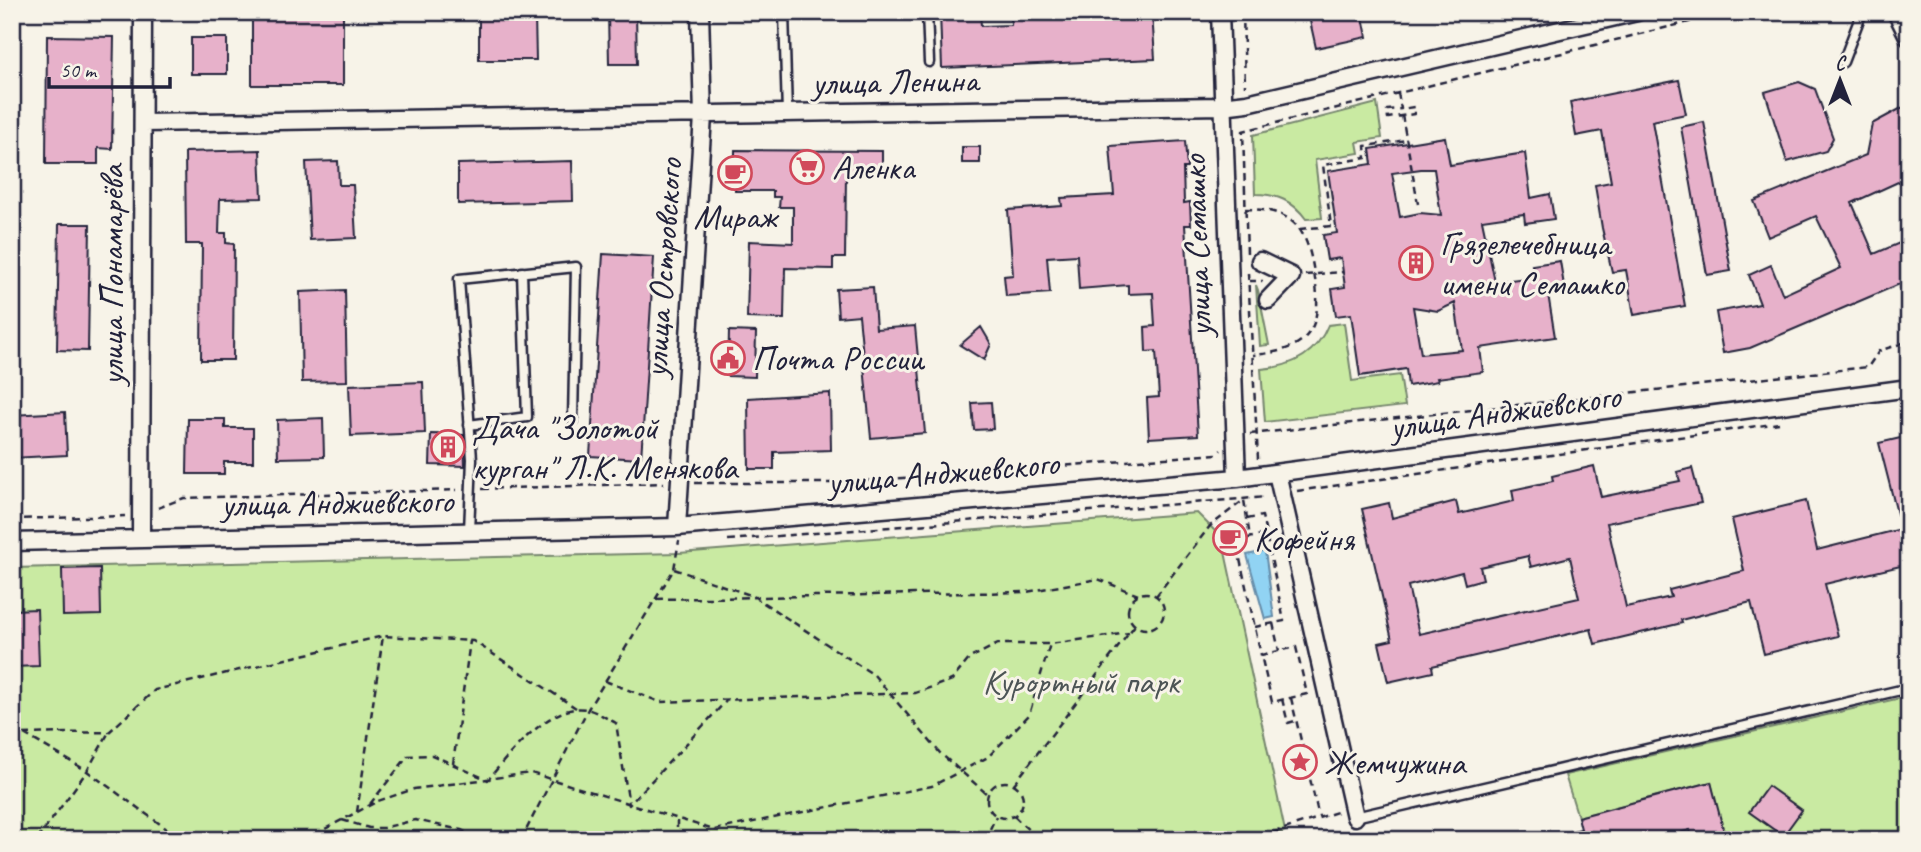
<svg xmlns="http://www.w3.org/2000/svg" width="1921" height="852" viewBox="0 0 1921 852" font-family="Caveat,sans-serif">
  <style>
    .green { fill: #c9eaa2; stroke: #76866e; stroke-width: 2 }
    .water { fill: #91d3f3; stroke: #658ca9; stroke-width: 2 }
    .building { fill: #e7b1ca; stroke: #22223b; stroke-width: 2; fill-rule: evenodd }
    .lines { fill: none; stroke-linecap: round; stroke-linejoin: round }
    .lane-casing { stroke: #22223b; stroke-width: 13 }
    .street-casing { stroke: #22223b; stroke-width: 21 }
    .path { stroke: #22223b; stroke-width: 2.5; stroke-dasharray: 7 5; stroke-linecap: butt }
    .lane { stroke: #f7f3e8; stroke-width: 8 }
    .street { stroke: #f7f3e8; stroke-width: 16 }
    .labels { text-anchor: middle; stroke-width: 6; stroke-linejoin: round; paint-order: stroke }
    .street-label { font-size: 35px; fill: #22223b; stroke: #f7f3e8 }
    .poi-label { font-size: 35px; fill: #22223b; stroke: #f7f3e8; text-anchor: start }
    .park-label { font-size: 35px; fill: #4c5455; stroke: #f7f3e8 }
  </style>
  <rect width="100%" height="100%" fill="#f7f3e8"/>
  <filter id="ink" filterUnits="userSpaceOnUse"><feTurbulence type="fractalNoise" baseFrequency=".0143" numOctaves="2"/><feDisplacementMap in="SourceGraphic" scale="14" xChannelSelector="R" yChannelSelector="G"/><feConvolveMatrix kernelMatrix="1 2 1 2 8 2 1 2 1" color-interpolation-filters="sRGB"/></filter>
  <g filter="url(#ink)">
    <path class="green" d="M1377 103 1382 138 1357 142 1359 153 1315 160 1322 218 1306 219C1293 201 1277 194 1255 194L1253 135Z
      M1256 285 1258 290 1269 345 1260 346Z
      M1344 323 1352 381 1400 375 1405 406 1265 422 1261 369C1291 367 1316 355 1328 325Z
      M1197 513 1222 538 1285 831 1258 840H12V568L679 553Z
      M1909 696V840H1724L1711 782 1578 817 1565 775Z"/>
    <path class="water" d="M1265 551 1274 617 1265 619 1247 555Z"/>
    <path class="building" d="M252 12H343V85H252Z
      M608 12H636L637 64H609Z
      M940 12H980L981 26 1011 25V12H1152L1155 59 942 68Z
      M1308 12H1362L1367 37 1316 48Z
      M535 16 536 60H479V17Z
      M47 36 114 37 112 149 98 148V164H46Z
      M191 38H227V74H191Z
      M1679 80 1686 114 1652 121 1685 306 1634 315 1626 270 1612 272 1602 228 1595 185 1611 182 1602 131 1576 136 1570 102Z
      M1799 82 1815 89 1833 138 1826 151 1787 162 1765 92Z
      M1909 104V177L1852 203 1874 254 1909 239V280L1750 348 1723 353 1716 312 1760 304 1749 275 1771 265 1783 295 1841 268 1816 216 1768 237 1754 201 1866 155 1872 124Z
      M1704 122 1731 271 1707 275 1681 127Z
      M1445 137 1450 165 1525 153 1531 198 1550 194 1554 219 1525 223 1524 214 1482 220 1495 282 1534 277 1532 265 1560 261 1565 292 1548 294 1555 337 1480 348 1483 372 1437 378 1438 381 1408 386 1406 369 1360 376 1351 314 1336 316 1332 289 1345 287 1341 258 1327 260 1323 235 1337 233 1328 171 1372 164 1370 149ZM1421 169H1434L1441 215 1420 213 1400 217 1392 173ZM1455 303 1462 350 1421 354 1413 307 1438 311Z
      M1185 141 1187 168H1183L1184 203 1190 202 1191 225H1185L1198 435 1149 438 1147 398 1159 397 1156 351 1146 352 1145 327 1155 326 1153 293 1128 294V285L1079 289 1077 255 1047 257 1050 293 1006 296 1004 276 1013 275 1008 210 1062 206 1061 198 1114 195 1110 146Z
      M962 147H980V163H962Z
      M260 150 262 198 220 199 219 233H226V243L234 244 233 360H201L202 244H186L185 152Z
      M735 150 882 151V174L846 173 845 258H833V269L785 268 784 319 747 318 749 241 793 243V207H779L780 197H773V191H735Z
      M338 161 339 185H353L356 238 310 240 306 162Z
      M572 161 573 201 458 204V164Z
      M59 224H90L88 351 57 350Z
      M603 254 654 257 641 459 590 456Z
      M873 287 876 329 915 326 925 433 871 438 859 315 838 317 836 289Z
      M345 290 347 381 302 382 300 292Z
      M981 327 991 344 984 360 960 345Z
      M729 331 756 332 755 377 728 376Z
      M423 382 425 433 351 436 349 385Z
      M830 393 831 450 774 452V469H749L748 398Z
      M991 402 993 429 974 430 972 403Z
      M65 412 67 455 12 458V415Z
      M323 418 324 457 278 458 277 420Z
      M188 419H225V428H253V462H224V474H187Z
      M431 434 464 435 465 466 430 465Z
      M1909 436V564L1825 584 1838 636 1764 654 1751 602 1681 620 1682 623 1595 644 1591 629 1432 666 1433 672 1388 682 1379 643 1392 640 1362 509 1389 503 1392 518 1456 501 1459 514 1514 501 1512 490 1553 481 1552 476 1594 466 1601 497 1680 481 1677 472 1692 468 1701 503 1607 523 1626 607 1671 597 1669 590 1744 571 1732 519 1806 501 1817 550 1901 529 1879 443ZM1528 556 1531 567 1570 557 1579 598 1419 634 1408 586 1462 572 1465 584 1483 579 1480 567Z
      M100 568 101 615 63 616 62 569Z
      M37 609 39 666 12 667V610Z
      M1711 782 1726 840H1693L1690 830 1654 840H1556V835L1581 829 1578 817Z
      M1768 786 1802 810 1783 836 1749 812Z"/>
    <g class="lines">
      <g class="lane-casing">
        <path id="lane" d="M784 12 787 114
          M927 12 929 62
          M1843 62 1862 12
          M469 425 527 417 522 272
          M469 531 472 459 459 279 576 267 573 420
          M1355 817 1909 688"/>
      </g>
      <g class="street-casing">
        <path id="street" d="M1220 12 1237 478
          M1896 12 1909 38
          M144 123 1222 106 1247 103 1637 12
          M1260 261 1291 276 1268 300
          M1277 473 1355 817
          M677 527 703 116 700 12
          M141 537 143 12
          M12 542 677 527 1237 478 1909 388"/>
      </g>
      <path class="path" d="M1243 12 1245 86
        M1398 93 1401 109 1387 110 1388 118 1414 114V107L1401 109
        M1402 115 1418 204
        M1245 209C1297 209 1308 231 1315 279 1324 332 1305 351 1253 355
        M1300 229 1331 226 1323 165 1366 158 1365 146 1407 140
        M1247 253 1243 131 1730 12
        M1248 273 1258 459
        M1305 275 1343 272
        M1249 281H1263
        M1250 434 1868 367 1879 351 1909 341
        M695 483H836L1217 454 1221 450
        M482 489 664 483
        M1297 491 1779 423
        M158 508 184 498 457 490
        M12 519 125 516
        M1247 519 1262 516 1266 534
        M728 540 1266 497
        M674 569 753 596 874 675 940 753 987 794
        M1128 611a18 18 0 1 1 36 0a18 18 0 1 1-36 0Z
        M1156 596 1210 526 1244 500 1250 537
        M656 599 1026 592 1098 579 1138 595
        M1273 623 1279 651
        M1255 627 1284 621 1266 534 1236 541 1261 655
        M1296 647 1307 694 1272 702 1261 655Z
        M605 681 660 702 915 693 952 680 970 658 998 644H1050L1129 633
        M1291 698 1319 817
        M1282 699 1288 723 1295 721
        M12 734H24L87 771 182 840
        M24 734 109 732 155 690 383 636 473 641 576 708
        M453 764 470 641
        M987 800a18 18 0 1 1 36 0a18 18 0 1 1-36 0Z
        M1014 784 1135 625
        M370 804 408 756 432 755 488 780C508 755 550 703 586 709 596 711 606 718 616 723L629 805 728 699
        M357 812 383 636
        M1014 816 1039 840
        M342 820 369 828H383L415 820 461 830 484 840
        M37 840 87 771 109 732
        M304 840 378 801 414 789 531 773 714 830 932 786 988 757 1029 715 1050 644
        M521 840 588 709 674 569 679 541
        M677 840V821
        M985 840 996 816
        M1250 840 1337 812"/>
      <use href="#lane" class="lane"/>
      <use href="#street" class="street"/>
    </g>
  </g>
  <defs>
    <g id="supermarket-ring" transform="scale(1.75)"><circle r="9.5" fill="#f7f3e8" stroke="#d1495b" stroke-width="1.5"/><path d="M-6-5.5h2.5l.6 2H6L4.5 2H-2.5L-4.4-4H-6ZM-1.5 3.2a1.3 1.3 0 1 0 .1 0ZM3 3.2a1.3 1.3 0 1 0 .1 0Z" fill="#d1495b"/></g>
    <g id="cafe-ring" transform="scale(1.75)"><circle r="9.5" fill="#f7f3e8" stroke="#d1495b" stroke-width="1.5"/><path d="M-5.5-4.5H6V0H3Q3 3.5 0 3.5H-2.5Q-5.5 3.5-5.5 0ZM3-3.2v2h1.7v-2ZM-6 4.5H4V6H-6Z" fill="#d1495b"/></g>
    <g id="building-ring" transform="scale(1.75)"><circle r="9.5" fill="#f7f3e8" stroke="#d1495b" stroke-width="1.5"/><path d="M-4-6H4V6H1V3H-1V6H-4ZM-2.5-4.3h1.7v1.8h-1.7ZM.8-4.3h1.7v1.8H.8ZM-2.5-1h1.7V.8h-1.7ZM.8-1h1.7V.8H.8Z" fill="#d1495b"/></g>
    <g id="civic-ring" transform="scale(1.75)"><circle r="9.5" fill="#f7f3e8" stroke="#d1495b" stroke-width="1.5"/><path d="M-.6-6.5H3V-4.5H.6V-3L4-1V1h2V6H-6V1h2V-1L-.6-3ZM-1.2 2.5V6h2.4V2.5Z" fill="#d1495b"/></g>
    <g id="sight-ring" transform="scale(1.75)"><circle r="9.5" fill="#f7f3e8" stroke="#d1495b" stroke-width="1.5"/><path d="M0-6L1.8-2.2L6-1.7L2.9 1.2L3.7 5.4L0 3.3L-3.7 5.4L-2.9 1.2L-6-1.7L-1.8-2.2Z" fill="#d1495b"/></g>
  </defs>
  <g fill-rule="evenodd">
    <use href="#supermarket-ring" x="807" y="167"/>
    <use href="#cafe-ring" x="735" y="173"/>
    <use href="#building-ring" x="1416" y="263"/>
    <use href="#civic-ring" x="728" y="358"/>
    <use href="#building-ring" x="448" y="447"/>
    <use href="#cafe-ring" x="1230" y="538"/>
    <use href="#sight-ring" x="1300" y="762"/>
  </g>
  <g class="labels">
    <g class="street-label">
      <text transform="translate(895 81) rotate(-1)" y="12">улица Ленина</text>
      <text transform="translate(1196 246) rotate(-92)" y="12">улица Семашко</text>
      <text transform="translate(662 268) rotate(-86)" y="12">улица Островского</text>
      <text transform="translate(111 275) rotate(-90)" y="12">улица Понамарёва</text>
      <text transform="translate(1505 411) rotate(-8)" y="12">улица Анджиевского</text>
      <text transform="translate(943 472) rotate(-5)" y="12">улица Анджиевского</text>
      <text transform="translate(337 502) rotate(-1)" y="12">улица Анджиевского</text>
    </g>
    <g class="poi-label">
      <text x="832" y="179">Аленка</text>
      <text x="735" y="228" text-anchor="middle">Мираж</text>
      <text x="1440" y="255">Грязелечебница<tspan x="1440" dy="40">имени Семашко</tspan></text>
      <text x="752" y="370">Почта России</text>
      <text x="472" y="439">Дача "Золотой<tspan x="472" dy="40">курган" Л.К. Менякова</tspan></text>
      <text x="1254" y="550">Кофейня</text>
      <text x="1324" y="774">Жемчужина</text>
    </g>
    <g class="park-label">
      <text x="1081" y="693">Курортный парк</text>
    </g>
  </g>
  <rect width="1921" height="852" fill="none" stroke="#f7f3e8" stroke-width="42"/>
  <rect x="21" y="21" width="1879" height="810" fill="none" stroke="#22223b" stroke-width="2.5" filter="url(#ink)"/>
  <g transform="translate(1840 80)" stroke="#f7f3e8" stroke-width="5" paint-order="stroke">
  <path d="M0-5L12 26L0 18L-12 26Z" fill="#22223b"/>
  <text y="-10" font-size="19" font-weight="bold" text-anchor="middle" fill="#22223b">С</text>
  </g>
  <path d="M49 77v10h121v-10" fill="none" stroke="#22223b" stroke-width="3.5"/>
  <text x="60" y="77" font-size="21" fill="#22223b" stroke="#f7f3e8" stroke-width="5" paint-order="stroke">50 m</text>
</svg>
